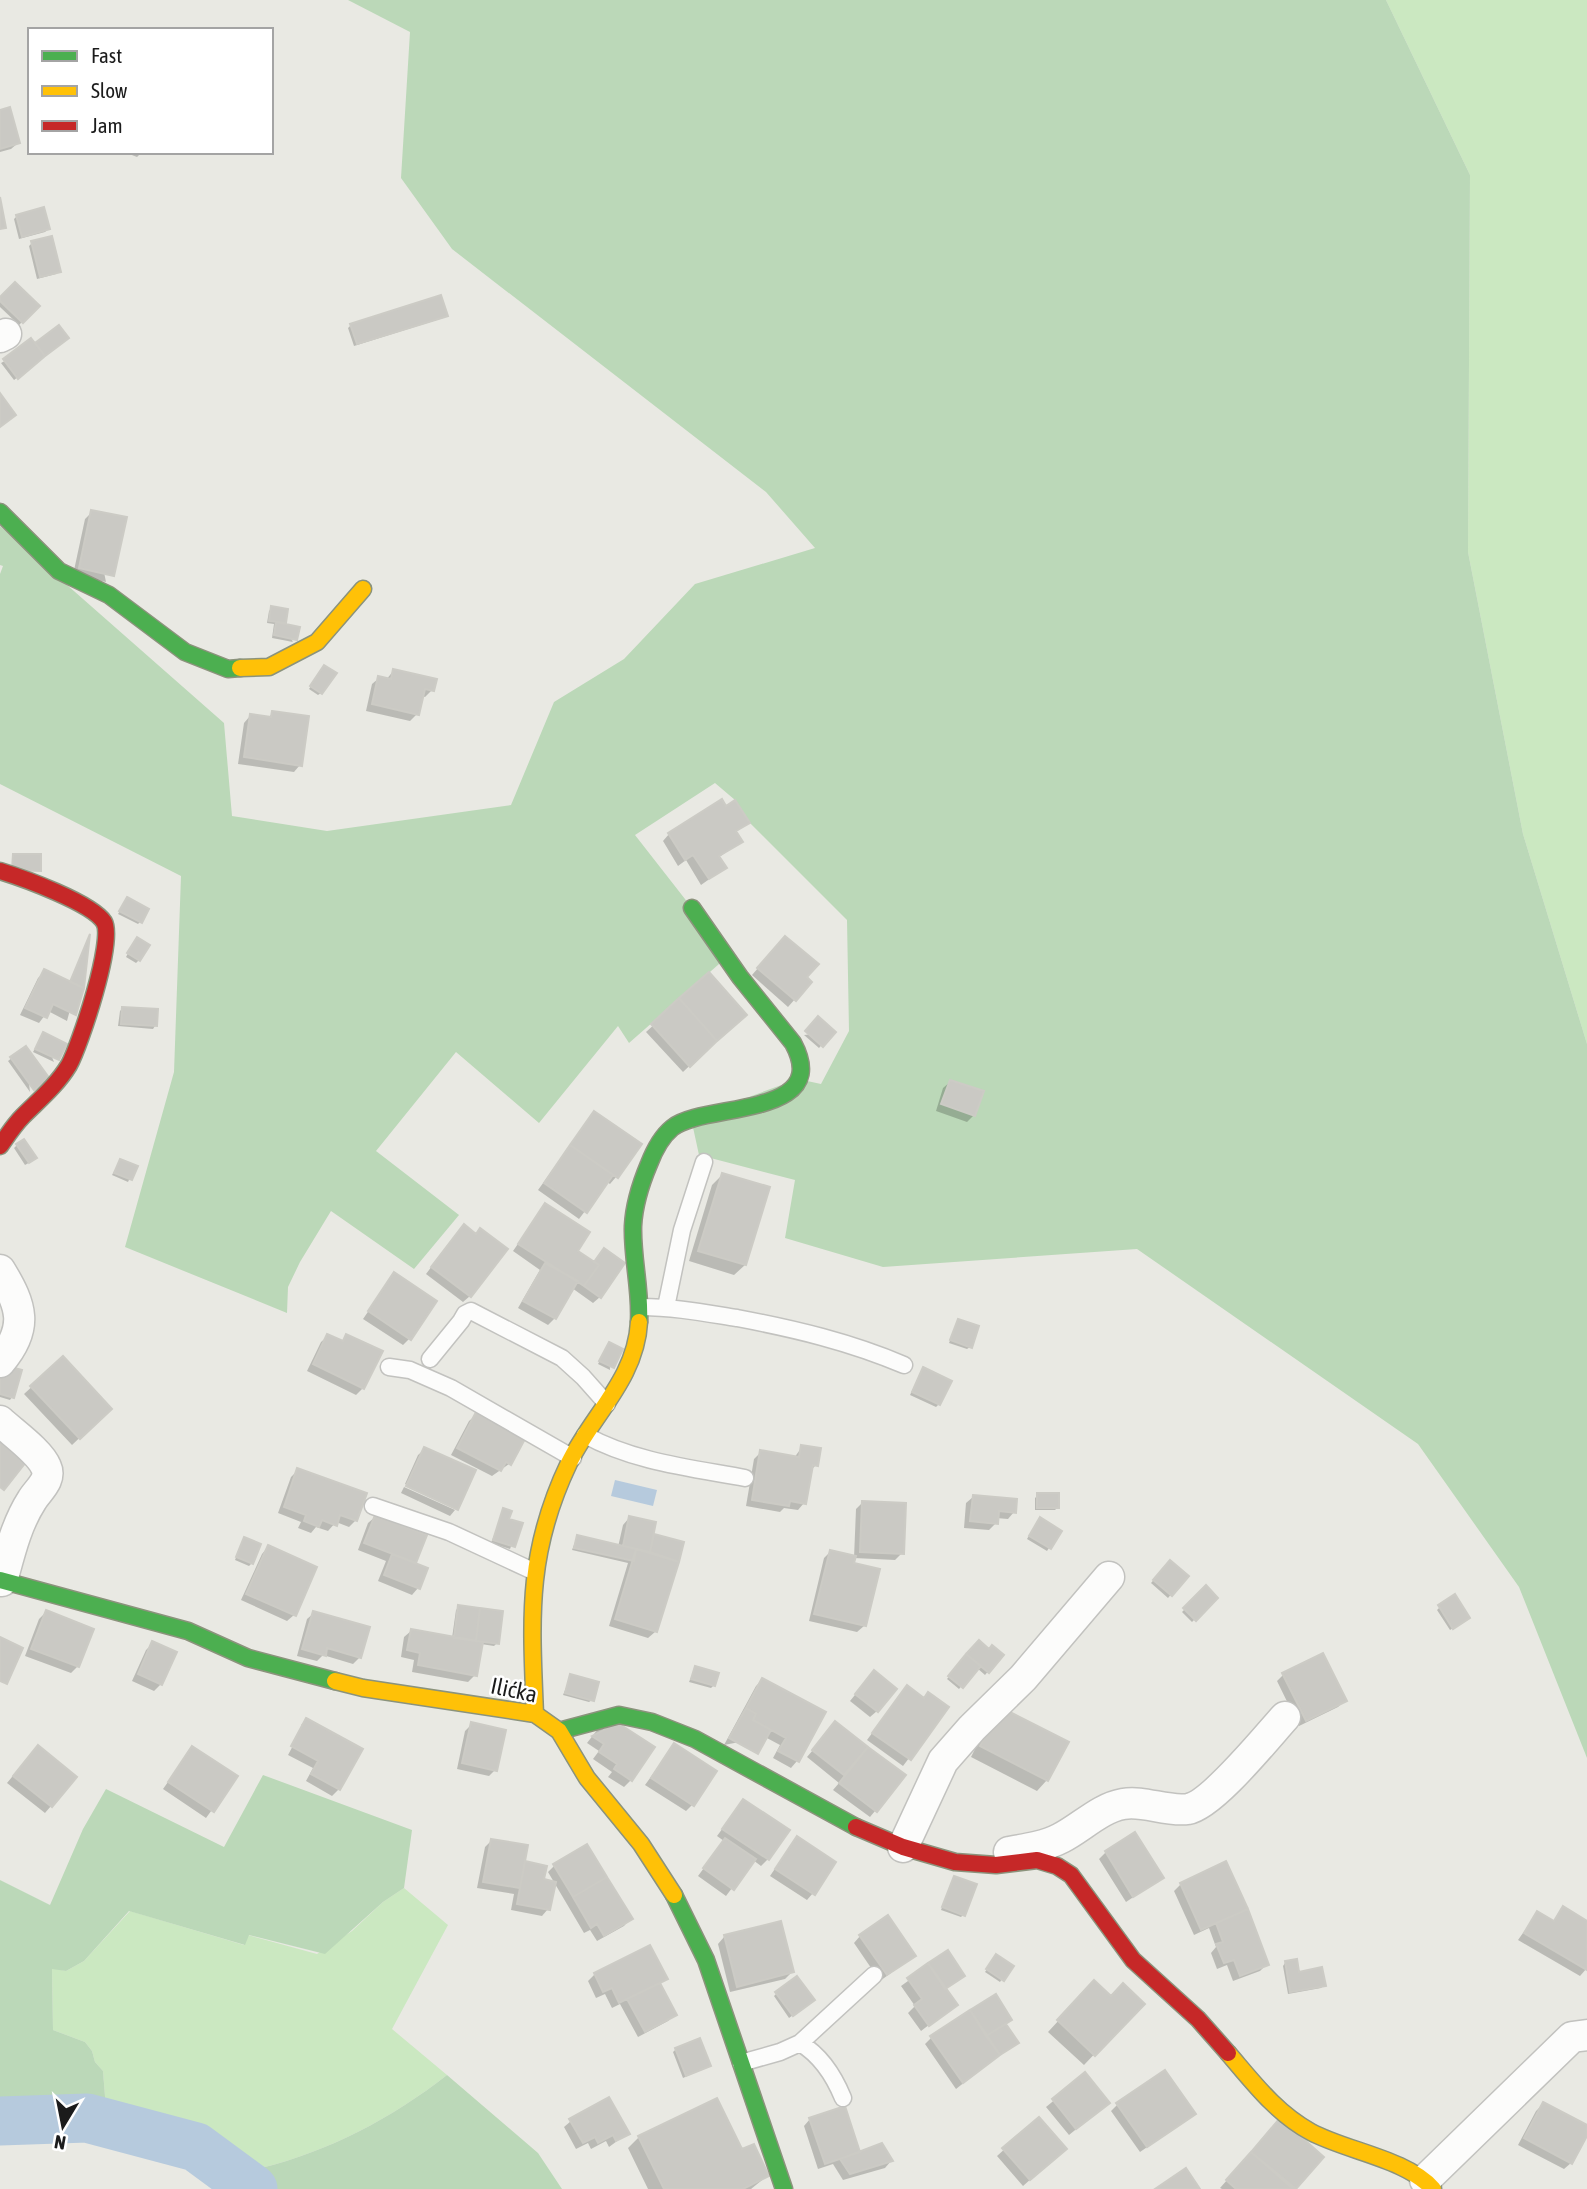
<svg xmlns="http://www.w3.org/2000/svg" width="1587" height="2189" viewBox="0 0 1587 2189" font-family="'Asap Condensed',sans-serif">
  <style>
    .grass { fill: #cbe8c1 }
    .forest { fill: #bbd8b8 }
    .water { fill: #b6cadd }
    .shadow { fill: #0003 }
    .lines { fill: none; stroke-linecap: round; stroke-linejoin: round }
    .river { stroke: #b6cadd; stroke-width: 49 }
    .building { fill: #cac9c4; stroke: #cccbc5; stroke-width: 2 }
    .lane-casing { stroke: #c2c2bf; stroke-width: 19 }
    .street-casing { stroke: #c2c2bf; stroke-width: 33 }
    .fast-casing { stroke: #8b937c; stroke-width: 19 }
    .slow-casing { stroke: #8b937c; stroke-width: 19 }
    .jam-casing { stroke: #8b937c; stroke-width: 19 }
    .lane { stroke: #fcfcfb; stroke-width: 16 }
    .street { stroke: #fcfcfb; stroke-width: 30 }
    .fast { stroke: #4caf50; stroke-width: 16 }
    .slow { stroke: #ffc107; stroke-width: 16 }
    .jam { stroke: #c62828; stroke-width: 16 }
    .labels { text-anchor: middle; stroke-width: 5; stroke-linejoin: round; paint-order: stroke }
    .street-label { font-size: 23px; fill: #1b1b1b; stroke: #fff }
  </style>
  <rect width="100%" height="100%" fill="#e9e9e3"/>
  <path class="grass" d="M1386 0H1587V1044L1523 834 1468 552 1470 175Z
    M404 1888 448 1925 392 2029 447 2075C392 2118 330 2151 261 2168L228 2143 155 2119 106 2109 103 2071 95 2062 92 2051 85 2042 53 2030 52 1968 66 1971 84 1961 130 1911 244 1945 248 1935 317 1954 352 1931 383 1902Z"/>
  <path class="forest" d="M348 0H1386L1470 175 1468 552 1523 834 1587 1044V1758L1519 1587 1418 1444 1137 1249 883 1267 785 1238 795 1180 699 1155 691 1118 798 1079 821 1084 849 1031 847 920 750 823 735 800 715 783 635 835 692 908 727 957 629 1043 618 1026 539 1123 456 1052 376 1151 459 1215 414 1269 331 1211 300 1262 288 1287 287 1313 125 1247 174 1072 181 876 0 784V574L3 566 0 565V526L224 723 232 816 327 831 511 805 554 702 624 659 695 584 815 548 766 492 452 249 401 178 410 32Z
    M263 1775 412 1830 404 1888 383 1902 325 1954 249 1935 245 1945 129 1911 84 1961 66 1971 52 1969 53 2030 85 2042 92 2051 95 2062 103 2071 106 2109 62 2108 0 2113V1880L50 1905 83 1829 106 1789 224 1847Z
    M447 2075 538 2153 562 2189H276L261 2168C330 2151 392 2118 447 2075Z"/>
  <path class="water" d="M615 1480 657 1490 653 1506 611 1496Z"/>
  <path class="shadow" d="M0 112 18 143 11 149 0 152Z
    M124 152H142L137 157Z
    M17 216 48 229 45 232 19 239 14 219Z
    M32 243 59 271 56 274 37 279 29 246Z
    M0 299 38 306 19 325 0 307Z
    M446 315 443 318 354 346 348 328 351 325Z
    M59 327 64 341 14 380 1 363 35 345Z
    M92 512 106 582 73 575 85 519Z
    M272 608 286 610 284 625 293 642 272 638 274 624 267 623 269 611Z
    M322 670 321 693 318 695 309 689Z
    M394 670 432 690 425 697 421 696 417 714 410 721 366 711 372 684 379 678 386 680Z
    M273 713 300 765 294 772 238 764 244 723 250 716 267 719Z
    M726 808 747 823 735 833 740 842 718 858 725 868 701 885 686 860 678 866 663 841 669 834Z
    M127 899 140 922 138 924 118 914Z
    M90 936 67 1021 48 1011 39 1023 20 1015 38 978 45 971 70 983Z
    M134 942 139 960 136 963 126 957Z
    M778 945 810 982 788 1007 752 975Z
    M709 975 744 1014 683 1072 646 1032Z
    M122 1009 155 1026 153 1029 118 1026 120 1011Z
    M833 1032 819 1048 804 1035Z
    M43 1035 54 1062 33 1052Z
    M25 1048 30 1092 8 1061Z
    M950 1082 974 1115 967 1122 936 1111 943 1088Z
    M594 1113 640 1145 616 1177 610 1184 607 1182 579 1219 538 1190Z
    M17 1145 32 1161 25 1165 14 1148Z
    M120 1161 135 1167 128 1182 112 1175Z
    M722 1175 745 1265 734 1275 689 1261 712 1185Z
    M545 1205 576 1252 593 1263 604 1250 600 1297 593 1303 572 1288 555 1318 548 1325 518 1308 540 1270 513 1251Z
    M457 1233 470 1296 463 1302 426 1274Z
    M394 1274 409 1339 403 1345 363 1319Z
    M958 1321 970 1347 967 1349 949 1343Z
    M328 1336 341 1342 347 1336 363 1388 356 1395 307 1371 321 1342Z
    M609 1344 610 1370 598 1364Z
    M63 1358 110 1409 72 1445 24 1394Z
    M921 1372 939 1404 936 1407 910 1395Z
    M0 1373 12 1397 10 1400 0 1397Z
    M476 1415 509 1464 492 1476 451 1455 469 1421Z
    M802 1447 816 1465 810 1471 804 1503 798 1510 784 1508 780 1512 746 1506 754 1459 761 1452 794 1458Z
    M425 1449 456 1507 405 1484 418 1455Z
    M298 1470 356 1520 349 1527 336 1522 328 1531 316 1527 311 1533 298 1528 301 1522 278 1513 291 1477Z
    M404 1487 455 1510 450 1516 401 1493Z
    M1038 1495 1058 1507 1055 1510H1035V1498Z
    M973 1497 1014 1512 1008 1519 996 1518V1523L989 1530 964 1528 966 1503Z
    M863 1502 902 1553 895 1560 854 1558 852 1565 877 1571 864 1626 857 1632 809 1621 824 1558 830 1552 854 1558 856 1509Z
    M504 1510 507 1520 520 1524 510 1549 491 1543Z
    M375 1517 424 1536 413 1564 418 1588 412 1595 378 1581 386 1561 358 1550 368 1523Z
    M629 1518 652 1535 682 1543 655 1632 648 1638 609 1626 628 1563 572 1550 577 1537 618 1547 623 1525Z
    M1037 1522 1060 1531 1047 1551 1027 1539Z
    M244 1539 252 1563 249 1566 235 1560Z
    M268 1547 294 1615 287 1621 241 1600 262 1554Z
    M1170 1562 1186 1577 1168 1598 1151 1583Z
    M1206 1588 1216 1598 1192 1622 1182 1612Z
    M459 1607 497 1643 494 1646 481 1644 475 1675 468 1682 412 1672 414 1660 401 1657 404 1637 411 1631 452 1638 456 1610Z
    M1440 1607 1465 1620 1450 1630 1437 1610Z
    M46 1612 91 1630 77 1667 71 1673 25 1656 39 1619Z
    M314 1613 360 1657 353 1664 323 1655 317 1661 297 1656 307 1619Z
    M979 1642 989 1651 1002 1655 985 1675 977 1668 959 1689 947 1679Z
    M153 1643 161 1684 154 1691 132 1681 146 1650Z
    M695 1668 714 1685 711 1688 689 1682Z
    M1283 1675 1345 1700 1338 1707 1299 1726 1277 1681Z
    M571 1676 592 1700 589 1702 563 1695Z
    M868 1679 877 1711 870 1717 850 1701Z
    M762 1680 823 1713 797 1761 791 1768 773 1758 780 1745 765 1737 724 1745 756 1686Z
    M901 1694 947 1708 903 1766 867 1740Z
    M990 1719 1047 1780 1037 1791 971 1757Z
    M307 1720 361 1750 339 1789 332 1796 306 1781 313 1768 288 1755 304 1725H301Z
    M836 1723 904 1776 870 1817 833 1790 839 1783 807 1757Z
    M472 1724 495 1770 489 1776 457 1769 465 1731Z
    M601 1725 631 1780 624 1787 608 1777 612 1772 593 1759 599 1751 587 1743Z
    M674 1745 692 1805 686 1811 645 1785Z
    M192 1748 236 1777 206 1818 163 1789Z
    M31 1754 51 1806 45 1813 7 1783Z
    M743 1801 787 1831 768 1859 761 1866 753 1860 726 1896 698 1876 724 1841 717 1836Z
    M491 1841 542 1880 548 1909 542 1916 511 1910 514 1894 477 1888 485 1847Z
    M791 1845 813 1893 807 1900 770 1876Z
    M1106 1852 1162 1878 1126 1902 1099 1859Z
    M554 1866 630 1919 624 1926 597 1941 590 1930 584 1933 548 1872Z
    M954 1878 963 1915 961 1917 941 1910Z
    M1181 1884 1267 1964 1260 1971 1233 1981 1227 1965 1217 1969 1211 1953 1216 1947 1209 1928 1194 1935 1174 1891Z
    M1563 1909 1587 1923V1968L1580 1976 1518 1940 1537 1913 1548 1928Z
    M780 1923 792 1972 785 1979 730 1992 718 1944 724 1937Z
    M860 1936 914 1956 880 1981 854 1943Z
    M649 1947 665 1979 659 1985 674 2015 668 2021 638 2037 620 2004 612 2008 605 1994 596 1998 588 1981 595 1974Z
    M947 1953 944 1989 955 2005 921 2031 908 2013 915 2006 901 1986Z
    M994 1959 1002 1979 1000 1982 985 1972Z
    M1285 1963 1298 1974 1324 1985 1321 1988 1288 1994 1283 1966Z
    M777 1993 810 2003 789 2018 774 1996Z
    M1084 1993 1142 2004 1084 2065 1048 2032Z
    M995 1997 1010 2020 1005 2025 995 2058 956 2089 925 2044 931 2038Z
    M676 2049 709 2066 683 2078 673 2052Z
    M1085 2075 1101 2109 1069 2135 1046 2107Z
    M1118 2104 1187 2120 1140 2152 1111 2111Z
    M1543 2104 1587 2127V2132L1571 2163 1564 2169 1518 2145 1536 2111Z
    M810 2119 859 2154 891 2161 885 2168 843 2180 833 2164 818 2169 804 2126Z
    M1038 2119 1058 2155 1023 2186 997 2156Z
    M571 2121 628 2133 609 2147 606 2141 591 2149 588 2143 576 2149 564 2127Z
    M1274 2127 1321 2157 1293 2189H1222L1220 2188Z
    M639 2137 741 2152 767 2176 751 2189H648L628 2148Z"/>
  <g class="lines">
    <path class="river" d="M0 2121 87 2118 196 2147 253 2189"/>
  </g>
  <path class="building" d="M10 107 20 143 0 149V110Z
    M0 197 6 228 0 229Z
    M44 207 50 229 22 237 16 215Z
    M52 236 61 272 40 277 31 241Z
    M15 282 40 306 23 323 0 301V297Z
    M441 295 448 316 357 344 350 324Z
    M59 325 69 338 45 356 35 343Z
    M31 338 45 356 18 379 3 359Z
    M0 393 16 415 0 427Z
    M91 510 127 517 114 576 79 568Z
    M271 606 288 609 286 623 269 621Z
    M276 622 300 627 297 640 274 635Z
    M324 665 337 673 322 694 310 686Z
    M393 669 437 679 434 691 425 689 419 715 372 704 378 676 391 679Z
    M272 711 309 716 302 766 244 757 250 714 271 717Z
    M722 799 726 806 735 800 750 823 736 831 743 842 719 856 727 868 709 879 693 855 685 860 668 833Z
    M13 854H41V871L12 870Z
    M127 897 149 909 142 923 119 911Z
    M90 934 84 988 70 982Z
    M785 936 819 964 807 977 812 982 796 1001 757 968Z
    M137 937 150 945 140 961 127 953Z
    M44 969 84 988 76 1015 53 1004 47 1018 25 1008Z
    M709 972 747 1015 717 1041 679 998Z
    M679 998 717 1041 690 1067 651 1024Z
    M122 1007 158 1009 157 1026 121 1024Z
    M818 1016 836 1032 823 1047 805 1031Z
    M43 1032 67 1044 59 1060 35 1049Z
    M26 1046 50 1079 34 1090 10 1057Z
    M950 1080 984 1091 975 1116 941 1104Z
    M594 1111 642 1144 618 1178 570 1145Z
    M24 1139 37 1158 29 1163 16 1144Z
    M570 1145 613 1175 587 1213 544 1183Z
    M120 1159 138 1166 132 1180 114 1173Z
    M722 1173 770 1187 746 1265 698 1251Z
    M545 1203 590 1232 578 1251 599 1265 584 1286 518 1244Z
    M464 1224 476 1234 480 1228 508 1249 471 1297 431 1267Z
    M604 1248 625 1263 601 1298 584 1286 599 1265 594 1262Z
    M545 1263 578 1281 556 1319 523 1301Z
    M394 1272 437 1301 411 1340 368 1311Z
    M958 1319 979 1326 972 1348 950 1340Z
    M327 1334 343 1341 346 1334 383 1351 364 1389 313 1364Z
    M609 1342 623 1349 614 1368 599 1361Z
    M63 1356 112 1409 80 1439 30 1386Z
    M3 1365 22 1370 14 1398 0 1394V1377Z
    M923 1367 952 1381 940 1405 912 1392Z
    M476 1412 525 1439 511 1465 506 1462 501 1471 457 1448Z
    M0 1434 30 1457 4 1490 0 1487Z
    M801 1445 821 1448 818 1466 813 1465 806 1504 790 1501 789 1506 752 1500 760 1450 799 1457Z
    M424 1447 476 1470 458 1510 406 1486Z
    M297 1468 367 1493 357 1521 340 1515 337 1526 322 1520 319 1527 304 1521 306 1515 284 1507Z
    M1037 1493H1059V1508H1037Z
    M973 1495 1017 1499 1016 1513 999 1511 998 1524 970 1521Z
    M862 1501 906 1503 904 1554 860 1552Z
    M503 1508 512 1511 509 1519 523 1523 515 1547 493 1540Z
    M375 1515 427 1535 416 1563 364 1543Z
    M629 1516 656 1522 650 1552 623 1546Z
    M1040 1517 1062 1531 1051 1549 1029 1536Z
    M654 1534 684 1542 679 1562 650 1552Z
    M577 1535 636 1549 634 1561 574 1548Z
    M244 1537 261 1544 253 1564 236 1557Z
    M268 1545 317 1567 296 1616 246 1594Z
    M636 1549 679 1562 657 1632 615 1619Z
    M830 1550 856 1556 854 1563 880 1569 866 1626 814 1614Z
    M392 1554 428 1568 420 1589 384 1575Z
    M1170 1560 1189 1576 1172 1596 1153 1580Z
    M1206 1585 1218 1598 1196 1621 1183 1608Z
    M1455 1594 1470 1618 1453 1629 1438 1605Z
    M458 1605 480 1608 476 1641 454 1638Z
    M480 1608 503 1611 499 1644 476 1641Z
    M46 1610 94 1629 79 1667 31 1649Z
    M313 1611 370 1627 361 1658 327 1648 326 1656 302 1649Z
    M411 1629 483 1642 477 1676 418 1665 420 1653 407 1650Z
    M0 1637 23 1648 7 1684 0 1681Z
    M979 1640 989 1649 992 1645 1004 1655 989 1673 966 1654Z
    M152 1641 177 1652 162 1685 138 1674Z
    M1323 1653 1347 1701 1306 1721 1282 1673Z
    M966 1654 981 1666 963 1688 948 1676Z
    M695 1666 719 1673 715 1686 691 1679Z
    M874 1670 897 1689 878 1712 855 1694Z
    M570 1674 599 1682 594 1701 565 1693Z
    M762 1678 826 1712 799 1762 778 1751 786 1738 753 1720 756 1714 746 1708Z
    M907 1685 924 1698 928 1692 949 1707 911 1760 872 1733Z
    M1000 1707 1069 1742 1048 1781 980 1746Z
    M746 1708 756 1714 753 1720 771 1730 758 1754 729 1738Z
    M306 1718 363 1749 340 1790 311 1774 318 1761 291 1746Z
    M835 1721 868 1747 844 1775 812 1750Z
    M471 1722 506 1730 497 1771 462 1763Z
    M618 1723 655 1747 632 1781 614 1769 617 1764 599 1752 604 1744 592 1736Z
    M674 1743 717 1771 694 1806 651 1778Z
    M38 1745 77 1777 52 1807 13 1776Z
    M192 1746 238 1776 214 1812 168 1782Z
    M868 1747 906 1775 877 1812 839 1783Z
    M743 1799 790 1830 769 1860 722 1829Z
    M1135 1832 1164 1878 1133 1897 1105 1851Z
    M797 1836 836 1862 815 1895 775 1869Z
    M725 1838 756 1859 734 1890 703 1868Z
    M491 1839 528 1845 520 1888 483 1882Z
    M587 1844 607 1877 573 1897 553 1864Z
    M525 1861 547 1866 544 1879 556 1882 550 1910 517 1904Z
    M1226 1861 1248 1909 1201 1930 1180 1883Z
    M954 1876 977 1884 965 1916 942 1907Z
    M607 1877 633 1919 604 1936 597 1924 591 1928 573 1897Z
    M1563 1906 1587 1921V1970L1524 1933 1537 1911 1554 1921Z
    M1248 1909 1269 1965 1240 1976 1234 1960 1224 1963 1216 1944 1223 1942 1216 1923Z
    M888 1915 916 1956 887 1975 859 1935Z
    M781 1921 794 1972 737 1987 724 1935Z
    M650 1945 668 1979 619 2003 612 1988 603 1992 594 1973Z
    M948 1950 965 1976 945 1989 928 1963Z
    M996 1954 1014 1966 1004 1981 986 1969Z
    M1297 1959 1299 1972 1322 1967 1326 1986 1290 1992 1285 1961Z
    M928 1963 958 2005 929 2026 914 2005 922 1999 907 1978Z
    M797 1976 815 2000 793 2016 775 1992Z
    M1094 1980 1111 1996 1123 1983 1145 2004 1095 2056 1057 2020Z
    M660 1983 677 2015 645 2032 627 1999Z
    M996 1994 1012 2020 986 2036 970 2010Z
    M970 2010 1000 2055 963 2083 930 2036Z
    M1006 2024 1019 2043 1000 2055 986 2036Z
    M700 2038 711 2066 686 2076 675 2048Z
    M1165 2070 1196 2114 1147 2147 1116 2103Z
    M1085 2072 1110 2103 1076 2129 1052 2099Z
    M609 2097 630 2134 616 2141 613 2135 598 2143 595 2137 583 2143 569 2119Z
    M717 2098 742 2149 754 2144 769 2176 743 2189H664L638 2136Z
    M1543 2102 1587 2125V2136L1572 2164 1524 2138Z
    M845 2106 860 2152 825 2164 809 2118Z
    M1039 2117 1067 2149 1030 2180 1002 2148Z
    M1280 2118 1324 2157 1296 2189 1251 2152Z
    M882 2143 893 2161 850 2174 840 2159Z
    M1251 2152 1293 2189H1236L1226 2180Z
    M1186 2168 1200 2189H1155Z"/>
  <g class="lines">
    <g class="lane-casing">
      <path id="lane" d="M641 1307C674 1307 705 1313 737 1318 795 1329 850 1342 904 1365
        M666 1307 682 1230 704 1162
        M430 1359 461 1321 465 1314 471 1311 562 1358 583 1377 607 1404
        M389 1367 410 1370 451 1388 573 1458
        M585 1435C634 1462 691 1468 745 1478
        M373 1506 449 1532 535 1572
        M800 2043C820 2055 834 2076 843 2098
        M741 2063 780 2052 800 2043 874 1975"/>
    </g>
    <g class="street-casing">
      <path id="street" d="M0 337 6 334
        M0 1270C22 1306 29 1328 0 1362
        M0 1421C13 1433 40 1452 46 1467 52 1480 38 1490 32 1500 16 1525 10 1552 2 1581
        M903 1847 943 1761 972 1728 1023 1678 1109 1577
        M1009 1852C1027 1849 1046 1846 1061 1838 1081 1828 1100 1808 1123 1804 1144 1800 1166 1812 1188 1809 1212 1805 1266 1738 1285 1717
        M1425 2180 1572 2037 1587 2035"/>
    </g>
    <g class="fast-casing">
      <path id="fast" d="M0 512 59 571 109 595 185 652 228 669 240 668
        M639 1322C641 1290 632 1258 633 1226 634 1205 641 1183 649 1164 654 1151 661 1137 672 1128 703 1102 834 1119 793 1043L740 977 692 908
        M0 1580 188 1631 248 1658 335 1681
        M559 1731 619 1715 652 1722 695 1739 856 1827
        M674 1895 706 1960 784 2189"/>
    </g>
    <g class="slow-casing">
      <path id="slow" d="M240 668 269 667 317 642 363 589
        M335 1681 363 1688 535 1714 559 1731 587 1778 641 1844 674 1895
        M535 1714C531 1618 526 1553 569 1463 592 1415 636 1379 639 1322
        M1228 2053C1253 2082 1276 2113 1311 2132 1346 2151 1407 2159 1433 2189"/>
    </g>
    <g class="jam-casing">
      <path id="jam" d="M0 871C23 878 92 903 104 922 115 940 80 1045 69 1065 57 1085 39 1100 23 1116 14 1125 7 1136 0 1146
        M856 1827 903 1847 955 1862 996 1865 1037 1860 1057 1866 1071 1875 1133 1960 1198 2019 1228 2053"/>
    </g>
    <use href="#lane" class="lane"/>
    <use href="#street" class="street"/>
    <use href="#fast" class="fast"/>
    <use href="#slow" class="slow"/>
    <use href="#jam" class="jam"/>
  </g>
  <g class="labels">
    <g class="street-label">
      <text transform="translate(514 1690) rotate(12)" y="8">Ilićka</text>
    </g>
  </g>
  <rect x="28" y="28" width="245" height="126" fill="#ffffff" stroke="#a4a4a4" stroke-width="2"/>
  <rect x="42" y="51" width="35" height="10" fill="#4caf50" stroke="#a4a4a4" stroke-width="2"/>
  <text x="91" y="63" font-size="21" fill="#1b1b1b">Fast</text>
  <rect x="42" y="86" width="35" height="10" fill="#ffc107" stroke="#a4a4a4" stroke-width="2"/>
  <text x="91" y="98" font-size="21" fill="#1b1b1b">Slow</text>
  <rect x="42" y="121" width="35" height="10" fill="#c62828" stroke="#a4a4a4" stroke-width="2"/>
  <text x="91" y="133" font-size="21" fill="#1b1b1b">Jam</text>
  <g transform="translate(63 2126) rotate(190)" stroke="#ffffff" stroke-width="5" paint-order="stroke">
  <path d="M0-5L12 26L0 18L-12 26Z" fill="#1b1b1b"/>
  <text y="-10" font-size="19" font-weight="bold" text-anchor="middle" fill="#1b1b1b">N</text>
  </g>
</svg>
